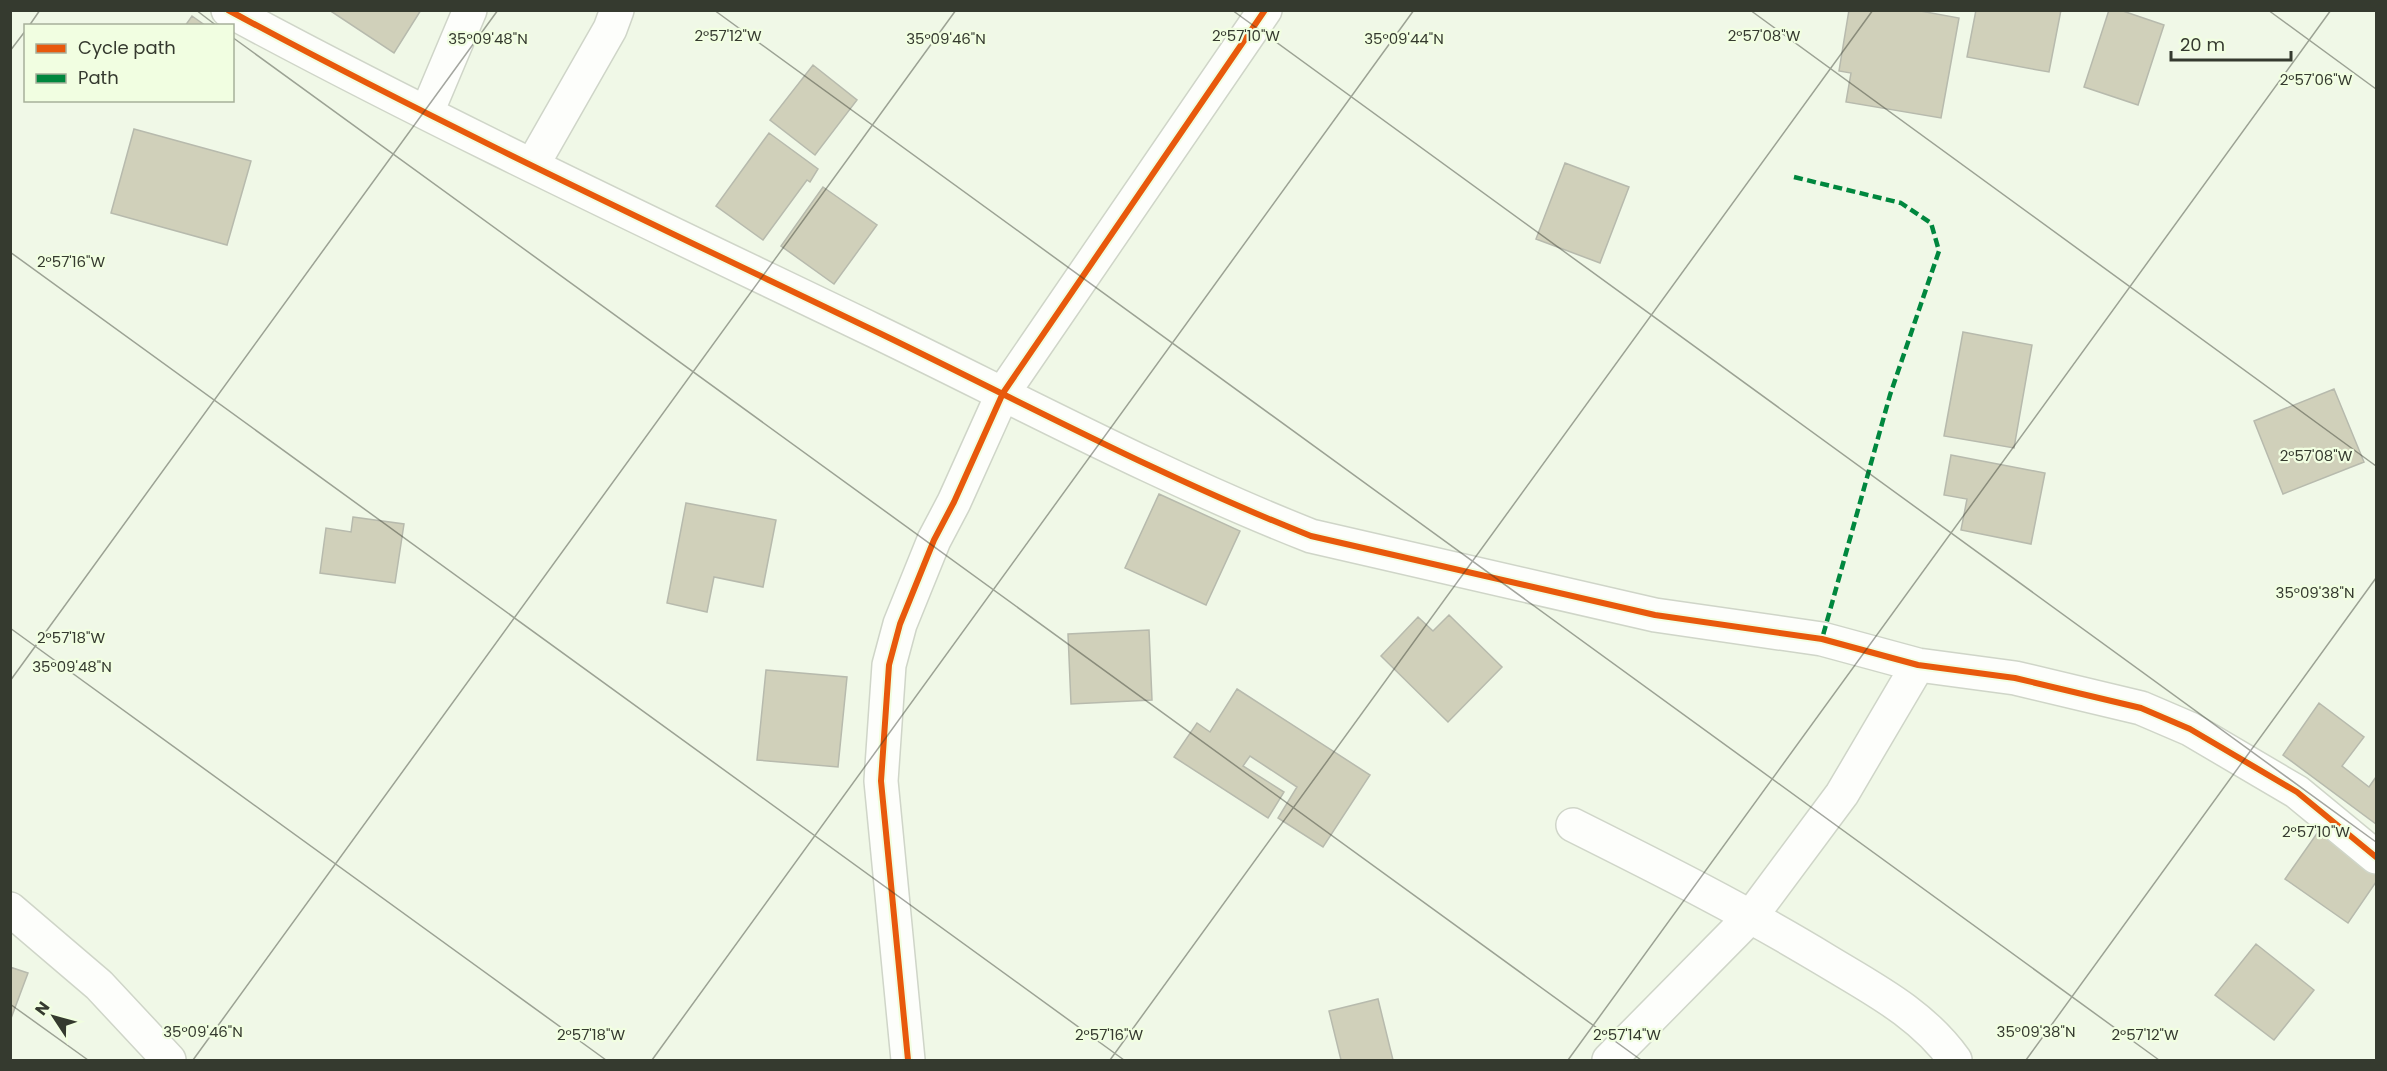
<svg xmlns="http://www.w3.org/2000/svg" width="2387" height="1071" viewBox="0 0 2387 1071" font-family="Poppins,sans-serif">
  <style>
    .building { fill: #d0d0ba; stroke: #b7baad; stroke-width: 1.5 }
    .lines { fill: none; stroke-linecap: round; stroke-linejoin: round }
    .minor-casing { stroke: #cfd5c8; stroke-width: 36 }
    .minor { stroke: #fdfefb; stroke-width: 33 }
    .quiet { stroke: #00873e; stroke-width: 4.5; stroke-dasharray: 9 4.5; stroke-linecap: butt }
    .cycleway-casing { stroke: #f1fee1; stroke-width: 10 }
    .cycleway { stroke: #e8590c; stroke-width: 6 }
    .ticks { fill: none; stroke: #353a2f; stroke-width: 1.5; stroke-opacity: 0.45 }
    .ticks-label { font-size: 15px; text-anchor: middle; fill: #353a2f; stroke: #f1fee1; stroke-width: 4.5; stroke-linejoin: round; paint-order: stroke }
  </style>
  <rect width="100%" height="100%" fill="#f0f8e7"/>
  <path class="building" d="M329 10H421L394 53Z
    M1849 10H1915L1959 18 1941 118 1846 102 1851 73 1839 71Z
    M1976 10H2061L2049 72 1967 57Z
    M2109 10H2120L2164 25 2138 105 2084 87Z
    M192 16 206 26H185Z
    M813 65 857 100 815 155 770 120Z
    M134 129 251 161 227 245 111 213Z
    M769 133 818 169 810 182 807 180 763 240 716 206Z
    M1565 163 1629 187 1600 263 1536 239Z
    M823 187 877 225 834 284 781 246Z
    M1963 332 2032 345 2014 448 1944 436Z
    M2334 389 2364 462 2283 494 2254 421Z
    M1951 455 2045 473 2031 544 1961 530 1967 499 1944 495Z
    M1159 494 1240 531 1206 605 1125 568Z
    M686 503 776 520 763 587 714 577 707 612 667 603Z
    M353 517 404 524 395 583 320 573 326 528 351 532Z
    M1449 615 1502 667 1448 722 1381 656 1418 617 1433 631Z
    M1149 630 1152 700 1071 704 1068 634Z
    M766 670 847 677 838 767 757 760Z
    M1237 689 1370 775 1323 847 1278 818 1297 787 1250 756 1243 766 1284 792 1268 818 1174 757 1197 723 1210 732Z
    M2319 703 2364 737 2342 766 2369 787 2376 777V824L2283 755Z
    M2318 832 2376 873V882L2348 923 2285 879Z
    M2256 944 2314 990 2274 1040 2215 995Z
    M10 967 28 973 10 1021Z
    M1378 999 1393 1060H1341L1329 1011Z"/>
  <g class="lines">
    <g class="minor-casing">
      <path id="minor" d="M228 10C439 124 657 226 873 330 1018 400 1161 477 1311 536L1655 615 1822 639 1918 665 2015 678 2141 708 2190 729 2297 792 2376 857
        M427 112 470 10
        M533 164 610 29 617 10
        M1573 825C1659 868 1745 911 1827 961 1875 990 1922 1014 1955 1060
        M10 909 99 985 169 1060
        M908 1060 881 781 889 665 900 624 934 540 954 502 1003 393 1265 10
        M1609 1060 1752 915 1842 794 1918 665"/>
    </g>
    <use href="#minor" class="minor"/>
    <path class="quiet" d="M1794 177 1901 203 1931 223 1939 251 1890 395 1822 639"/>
    <g class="cycleway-casing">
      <path id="cycleway" d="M228 10C439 124 657 226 873 330 1018 400 1161 477 1311 536L1655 615 1822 639 1918 665 2015 678 2141 708 2190 729 2297 792 2376 857
        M908 1060 881 781 889 665 900 624 934 540 954 502 1003 393 1265 10"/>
    </g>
    <use href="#cycleway" class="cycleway"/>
  </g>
  <path class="ticks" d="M196 10 217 26M714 10 2159 1060M1232 10 2376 842M1750 10 2376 466M2268 10 2376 89M29 26 40 10M232 37 1641 1060M10 51 26 30M10 252 1124 1060M10 628 606 1060M10 681 498 10M10 1004 88 1060M193 1060 956 10M652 1060 1414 10M1110 1060 1873 10M1568 1060 2331 10M2026 1060 2376 578"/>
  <g class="ticks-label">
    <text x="728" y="41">2°57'12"W</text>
    <text x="1246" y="41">2°57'10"W</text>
    <text x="1764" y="41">2°57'08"W</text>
    <text x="488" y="44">35°09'48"N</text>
    <text x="946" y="44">35°09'46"N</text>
    <text x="1404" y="44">35°09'44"N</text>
    <text x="2316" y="85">2°57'06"W</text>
    <text x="71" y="267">2°57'16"W</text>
    <text x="2316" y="461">2°57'08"W</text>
    <text x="2315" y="598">35°09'38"N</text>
    <text x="71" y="643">2°57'18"W</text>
    <text x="72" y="672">35°09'48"N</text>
    <text x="2316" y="837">2°57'10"W</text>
    <text x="203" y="1037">35°09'46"N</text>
    <text x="2036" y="1037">35°09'38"N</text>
    <text x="591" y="1040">2°57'18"W</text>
    <text x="1109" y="1040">2°57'16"W</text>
    <text x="1627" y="1040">2°57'14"W</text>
    <text x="2145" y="1040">2°57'12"W</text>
  </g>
  <rect width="2387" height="1071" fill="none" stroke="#353a2f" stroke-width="24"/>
  <rect x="24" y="24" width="210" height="78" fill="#f1fee1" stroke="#a6b09a" stroke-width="1.5"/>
  <rect x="36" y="44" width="30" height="9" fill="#e8590c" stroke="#a6b09a" stroke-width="1.5"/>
  <text x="78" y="54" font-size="18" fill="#353a2f">Cycle path</text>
  <rect x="36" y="74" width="30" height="9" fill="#00873e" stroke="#a6b09a" stroke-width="1.5"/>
  <text x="78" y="84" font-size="18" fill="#353a2f">Path</text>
  <g transform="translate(54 1017) rotate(306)" stroke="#f1fee1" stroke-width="4.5" paint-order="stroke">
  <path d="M0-4.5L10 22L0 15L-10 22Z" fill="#353a2f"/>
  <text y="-9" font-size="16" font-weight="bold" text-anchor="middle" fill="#353a2f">N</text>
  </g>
  <path d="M2171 51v9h120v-9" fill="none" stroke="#353a2f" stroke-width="3"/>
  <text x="2180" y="51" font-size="18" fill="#353a2f" stroke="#f1fee1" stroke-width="4.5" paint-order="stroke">20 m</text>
</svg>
